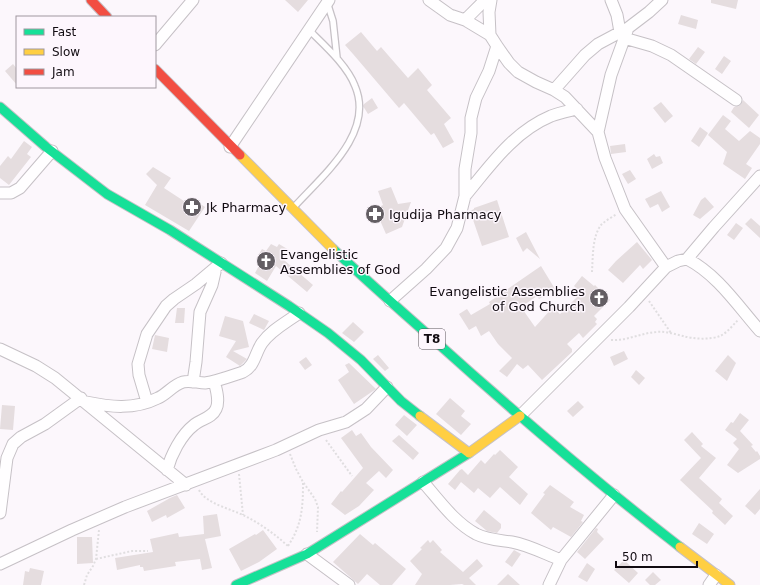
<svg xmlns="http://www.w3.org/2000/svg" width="760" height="585" viewBox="0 0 760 585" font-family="'DejaVu Sans',sans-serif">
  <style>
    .building { fill: #e5dddf }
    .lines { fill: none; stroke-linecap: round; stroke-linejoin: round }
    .lane-casing { stroke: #c6c1c6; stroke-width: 8 }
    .street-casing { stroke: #c6c1c6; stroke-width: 13 }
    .fast-casing { stroke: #c6c1c6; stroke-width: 11 }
    .slow-casing { stroke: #c6c1c6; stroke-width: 11 }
    .jam-casing { stroke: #c6c1c6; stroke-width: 11 }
    .path { stroke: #e0dee0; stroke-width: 2; stroke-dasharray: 2 2; stroke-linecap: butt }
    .lane { stroke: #fffeff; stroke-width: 5.5 }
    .street { stroke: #fffeff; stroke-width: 11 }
    .fast { stroke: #16e098; stroke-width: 9 }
    .slow { stroke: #ffcf43; stroke-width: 9 }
    .jam { stroke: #f24e42; stroke-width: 9 }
    .labels { text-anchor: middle; stroke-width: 3; stroke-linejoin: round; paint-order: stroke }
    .shield { fill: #fdf6fd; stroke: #585258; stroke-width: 1 }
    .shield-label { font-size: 12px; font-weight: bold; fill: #110b11 }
    .poi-label { font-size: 13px; fill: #110b11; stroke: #fdf6fd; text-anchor: start }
  </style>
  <rect width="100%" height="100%" fill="#fcf7fc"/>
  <path class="building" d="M285 0H308L298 12Z
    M711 0H738L736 9 711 3Z
    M681 15 698 20 696 29 678 24Z
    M361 32 377 51 381 47 408 78 418 68 432 85 427 90 451 118 444 124 454 142 443 148 434 133 431 135 404 103 399 108 353 54 345 45Z
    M698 47 705 52 696 64 689 59Z
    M724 56 731 61 722 74 715 69Z
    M13 64 17 69V85L5 71Z
    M372 98 378 108 368 114 363 106 364 104Z
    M743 100 759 115 749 128 731 112 734 107 739 106 741 104Z
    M661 102 673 116 665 123 653 108Z
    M723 115 731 121 725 129 739 141 750 131 760 138V144L746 164 752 168 745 179 723 164 727 152 708 135Z
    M700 127 708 133 699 147 691 141Z
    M24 141 32 147 27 154 31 157 9 185 0 178V166L8 156 11 159Z
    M625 144 626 152 611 154 610 146Z
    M654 154 656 157 660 156 663 163 652 169 647 159Z
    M153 167 171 178 164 188 190 205 193 199 205 207 189 231 145 205 157 185 146 174Z
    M630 170 636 179 628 184 622 174Z
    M391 187 398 204 411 202 402 227 386 234 375 209 383 205 378 191Z
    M661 191 670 207 662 212 658 204 650 208 645 199Z
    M705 197 714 207 700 219 693 215 701 200Z
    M497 200 509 237 482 246 470 211 474 209V208Z
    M751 218 760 226V238L745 224Z
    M736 223 743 228 734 240 727 235Z
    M526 232 540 259 527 248 523 252 516 238Z
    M637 242 652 260 643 269 640 265 623 283 608 270 616 261Z
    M271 244 277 247 279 244 289 250 284 260 313 285 307 292 276 266 267 281 255 273 261 262 256 259 262 249 266 251Z
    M541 266 555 289 539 299 537 296 521 307 535 327 553 307 560 314 581 293 574 286 582 276 594 286 595 285 610 300 594 316 597 319 595 322 597 324 583 338 579 333 567 344 572 349V352L542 380 528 365 523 369 517 364 507 377 499 371 512 358 498 344 489 331 481 336 476 326 469 330 459 314 467 309 471 315 490 304 489 302Z
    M177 308H185L184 323H175Z
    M254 314 269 321 264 330 249 323Z
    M225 316 243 321 249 347 233 351 247 359 240 366 226 357 236 341 219 336Z
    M353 322 364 332 354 342 342 333Z
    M155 335 169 338 167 352 152 349Z
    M624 351 628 359 614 366 610 357Z
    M378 355 389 368 385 371 373 359Z
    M728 355 736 363 727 381 715 371Z
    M306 357 312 365 305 370 299 362Z
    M349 363 376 389 354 404 338 380 349 372 345 365Z
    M636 370 645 378 639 385 631 377Z
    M450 398 465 411 461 416 471 424 461 435 436 414Z
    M578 401 584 407 573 417 567 411Z
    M2 405 15 406 13 430 0 429Z
    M740 413 749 420 740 431 753 445 751 446 756 452 757 451 760 456V459L738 473 727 465 739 449 733 443 737 439 725 430 731 422 733 423Z
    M404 415 417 425 407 436 395 425Z
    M352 430 356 436 361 433 371 447 393 470 386 478 379 471 366 483 374 490 359 506 345 515 331 504 341 491 342 492 363 468 341 438Z
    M692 432 703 444 701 446 716 458 699 478 722 499 719 503 733 516 725 525 712 513 713 511 680 480 701 458 684 440Z
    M399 435 419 453 413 460 392 441Z
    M500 450 518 467 509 477 528 494 520 505 500 487 490 498 478 488 474 493 461 482 455 490 448 484 460 470 462 469 468 475 481 460 485 464 494 454 495 455Z
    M550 485 574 502 570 507 584 515 581 521 583 522 571 537 553 527 551 530 531 513 545 494 543 493Z
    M760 489V509L755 515 745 506Z
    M177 495 185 508 167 518 166 515 152 522 147 511 170 498Z
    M484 510 501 524V528L497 533 487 531 475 521Z
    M217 514 221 536 205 539 212 568 202 570 200 559 175 562 176 566 144 571 143 567H140V565L117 570 115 558 153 552 150 539 178 533 179 537 204 534 203 516Z
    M699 523 714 534 707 544 692 534Z
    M596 528 598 529 597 532 604 539 585 559 577 552Z
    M263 530 277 549 259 562 241 571 229 549 255 534 256 535Z
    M360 534 373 545 375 543 406 569 392 585H380L367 574 358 584 333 562Z
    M77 537H92L93 563 77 564Z
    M428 540 430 543 433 540 442 550 440 552 463 572 477 559 483 566 469 578 476 585H464L462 584 450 585 456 578 450 585H415L422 574 410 561 422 549 420 548Z
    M514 550 521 554 512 567 505 562Z
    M624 560 638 573 629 583 614 570Z
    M587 563 595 569 587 582 578 577Z
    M30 568 44 571 41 585H23L25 571 29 572Z
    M653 572 661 580 655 585H650L645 580Z
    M508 574 520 585H497Z"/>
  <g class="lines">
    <g class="lane-casing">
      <path id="lane" d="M327 2 333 21 337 58
        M294 207C323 175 375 133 355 86 347 65 324 45 308 29"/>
    </g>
    <g class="street-casing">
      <path id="street" d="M429 0 450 15 465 20 490 35
        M491 0 489 12 490 35 497 46 509 63 518 72 536 82 554 90 565 97 598 132 605 158 625 209 666 267
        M611 0 617 15 620 32
        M465 20 485 0
        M624 38 652 46 671 55 736 100
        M155 45 193 0
        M554 90 585 55 598 44 628 28 649 12 662 0
        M598 132 611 75 627 31
        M230 147 329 0
        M0 193H11L20 188 52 151
        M465 196C490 166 513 132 551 116 559 113 569 111 577 109
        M687 259 714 227 760 176
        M390 301 426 269 446 248 457 228 465 196V169L471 133V118L476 98 489 71 497 46
        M0 349 36 366 55 378 186 485
        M193 382 196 362 200 312 212 285 215 272 214 269
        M86 402C110 407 134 410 158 398 167 394 173 385 183 382 190 380 198 383 205 383 218 381 231 376 243 372 255 366 255 353 262 343 271 330 287 322 299 313
        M147 402 139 375 138 364 147 334 166 306 174 299 196 284 221 263
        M520 416 629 307 666 267 678 261 687 259C717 274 738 306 760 331
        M167 470C171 455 181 435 194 425 201 419 212 418 216 409 220 401 216 388 214 381
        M423 482C439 500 454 522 476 534 488 540 499 540 512 542 529 545 545 554 561 560
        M0 513 7 458 13 444 21 437 45 424 81 398
        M307 554 349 585
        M0 564 72 530 125 507 276 450 319 430 346 422 366 409 387 387
        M549 585 561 560 614 495
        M709 585 716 575"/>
    </g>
    <g class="fast-casing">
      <path id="fast" d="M0 107 46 147 107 194 170 230 289 306 328 333 361 360 401 401 420 416
        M333 249C366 280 400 310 434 340 514 412 596 482 680 547
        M236 585 307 554 469 453"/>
    </g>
    <g class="slow-casing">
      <path id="slow" d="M240 155 333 249
        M420 416 469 453
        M469 453 520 416
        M680 547 730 585"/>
    </g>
    <g class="jam-casing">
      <path id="jam" d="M91 0 107 17
        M155 69 240 155"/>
    </g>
    <path class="path" d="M592 272C593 257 592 237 601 225 605 221 612 217 617 214
      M649 301 671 333
      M611 340C627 341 641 333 656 332 666 331 674 334 683 336 693 339 710 340 720 336 727 333 733 325 738 320
      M326 440 352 476
      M290 454 296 469 303 482 315 499 318 507 317 532
      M239 474 243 515
      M199 490C206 504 232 509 245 516 261 524 276 535 289 547
      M288 546C302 525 303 507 303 483
      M96 559 132 551H148
      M84 585 87 575 93 566 96 559 99 530"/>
    <use href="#lane" class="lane"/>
    <use href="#street" class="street"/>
    <use href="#fast" class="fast"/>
    <use href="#slow" class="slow"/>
    <use href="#jam" class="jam"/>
  </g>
  <defs>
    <g id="pharmacy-disc" transform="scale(1)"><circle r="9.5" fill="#635e63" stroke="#fdf6fd"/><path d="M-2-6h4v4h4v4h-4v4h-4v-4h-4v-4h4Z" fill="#fff"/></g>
    <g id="church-disc" transform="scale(1)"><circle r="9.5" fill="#635e63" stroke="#fdf6fd"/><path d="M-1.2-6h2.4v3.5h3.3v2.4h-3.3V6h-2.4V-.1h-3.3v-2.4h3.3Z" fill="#fff"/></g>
  </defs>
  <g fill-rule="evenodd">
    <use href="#pharmacy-disc" x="192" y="207"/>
    <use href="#pharmacy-disc" x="375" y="214"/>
    <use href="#church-disc" x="266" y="261"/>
    <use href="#church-disc" x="599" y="298"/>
  </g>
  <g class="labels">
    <rect class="shield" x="419" y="329" width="26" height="20" rx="3"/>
    <g class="shield-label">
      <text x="432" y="343">T8</text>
    </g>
    <g class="poi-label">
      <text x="206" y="212">Jk Pharmacy</text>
      <text x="389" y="219">Igudija Pharmacy</text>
      <text x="280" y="259">Evangelistic<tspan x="280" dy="15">Assemblies of God</tspan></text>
      <text x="585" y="296" text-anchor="end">Evangelistic Assemblies<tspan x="585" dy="15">of God Church</tspan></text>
    </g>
  </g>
  <rect x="16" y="16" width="140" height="72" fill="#fdf6fd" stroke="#9f989f"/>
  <rect x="24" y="29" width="20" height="6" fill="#16e098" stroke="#9f989f"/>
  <text x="52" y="36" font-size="12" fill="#110b11">Fast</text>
  <rect x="24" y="49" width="20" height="6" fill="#ffcf43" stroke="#9f989f"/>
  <text x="52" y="56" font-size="12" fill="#110b11">Slow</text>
  <rect x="24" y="69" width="20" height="6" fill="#f24e42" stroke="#9f989f"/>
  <text x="52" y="76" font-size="12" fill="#110b11">Jam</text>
  <path d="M616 561v6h81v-6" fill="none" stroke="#110b11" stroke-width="2"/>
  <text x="622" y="561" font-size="12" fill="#110b11" stroke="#fdf6fd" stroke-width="3" paint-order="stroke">50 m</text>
</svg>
